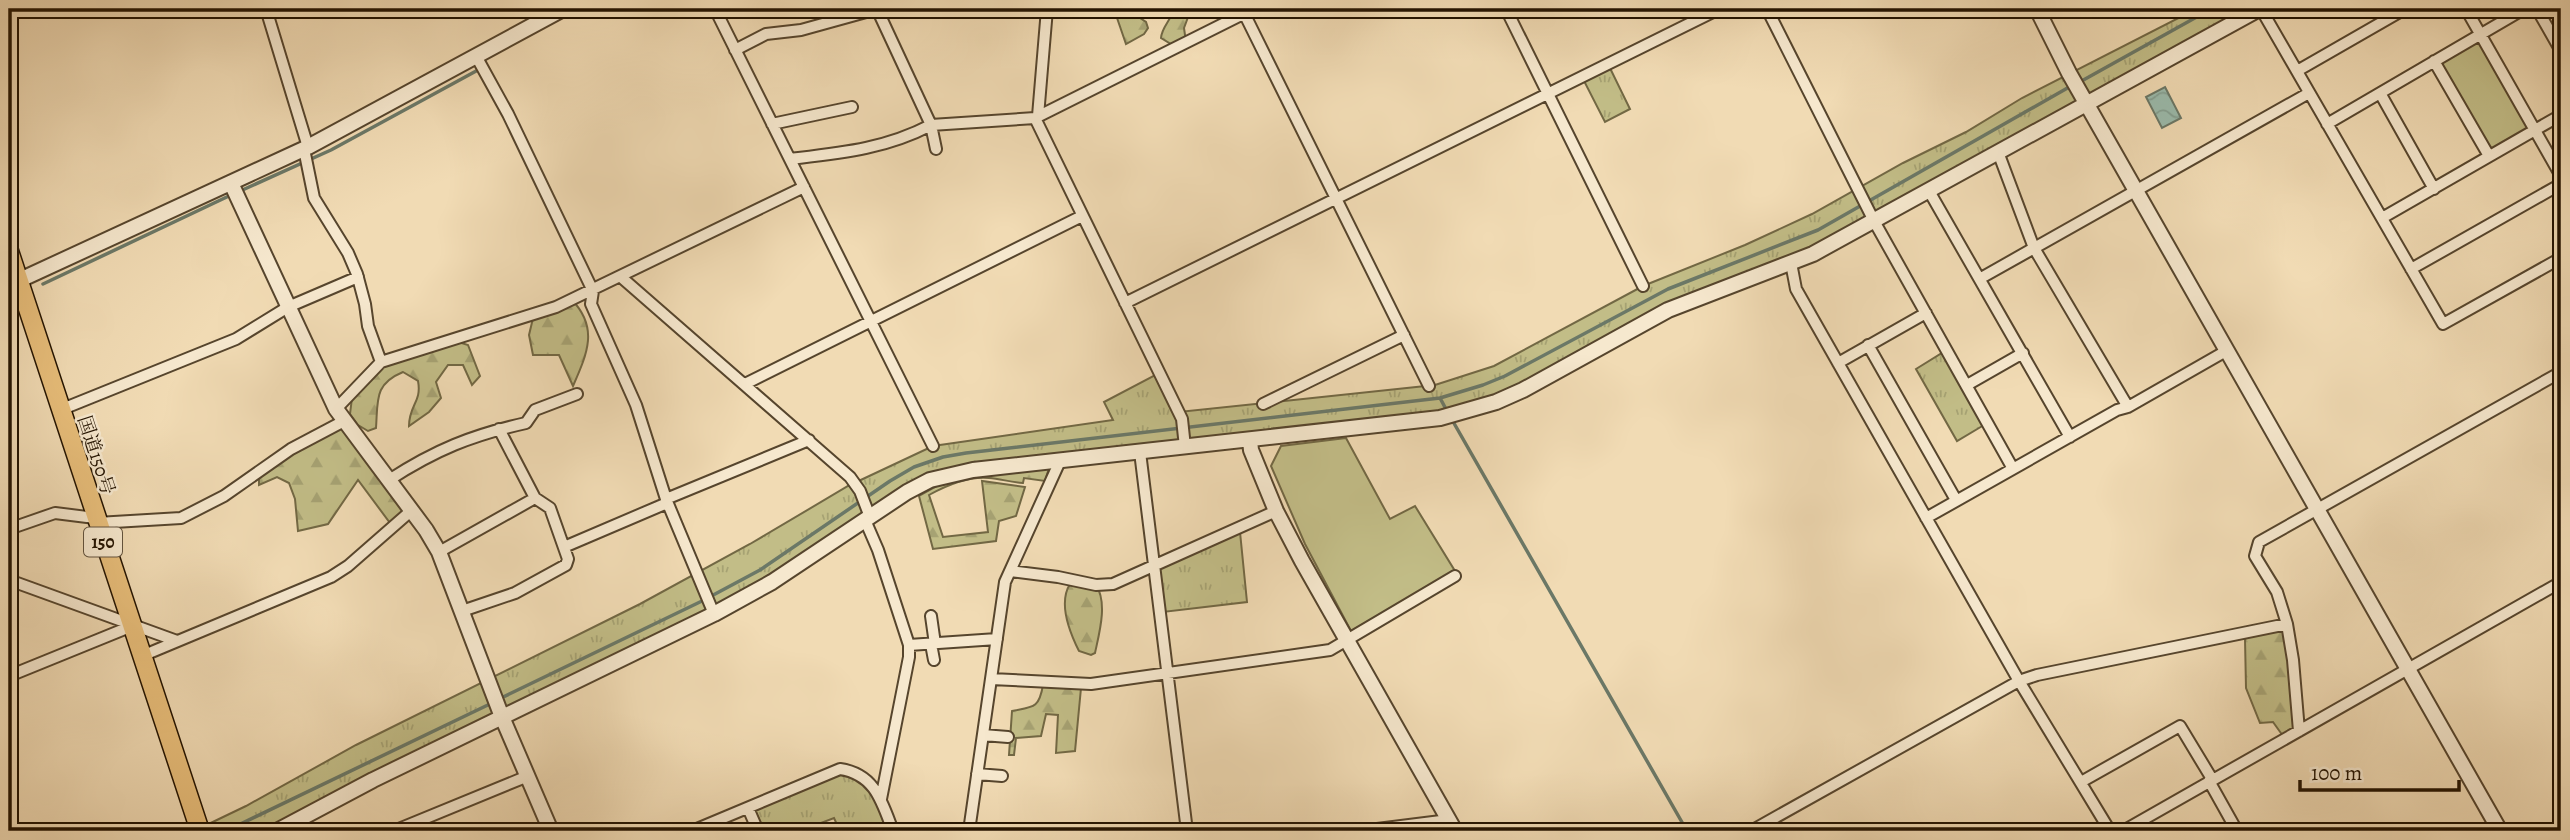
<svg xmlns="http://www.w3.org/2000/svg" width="2570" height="840" viewBox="0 0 2570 840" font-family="Alegreya,'Noto Serif JP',serif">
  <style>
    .grass { fill: url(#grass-tufts); stroke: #726844; stroke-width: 2 }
    .forest { fill: url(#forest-firs); stroke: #726844; stroke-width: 2 }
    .park { fill: #c2bd87; stroke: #726844; stroke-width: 2 }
    .water { fill: url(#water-waves); stroke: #6b7867; stroke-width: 2 }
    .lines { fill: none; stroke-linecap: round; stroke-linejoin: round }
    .stream { stroke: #6b7867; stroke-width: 3.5 }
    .minor-casing { stroke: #56452d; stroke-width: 14 }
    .tertiary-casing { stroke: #56452d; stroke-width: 18 }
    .trunk-casing { stroke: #231300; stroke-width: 21 }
    .minor { stroke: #f6e8ce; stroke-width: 10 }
    .tertiary { stroke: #f6e8ce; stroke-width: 14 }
    .trunk { stroke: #e8be7a; stroke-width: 18 }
    .labels { text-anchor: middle; stroke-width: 5; stroke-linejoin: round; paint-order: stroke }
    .shield { fill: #f6e8ce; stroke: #62533e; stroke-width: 2 }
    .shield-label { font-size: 18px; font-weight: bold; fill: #231300 }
    .street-label { font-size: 19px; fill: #231300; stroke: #f6e8ce }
  </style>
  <defs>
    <pattern id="grass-tufts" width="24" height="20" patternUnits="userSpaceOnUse" patternTransform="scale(1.75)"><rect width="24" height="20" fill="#c2bd87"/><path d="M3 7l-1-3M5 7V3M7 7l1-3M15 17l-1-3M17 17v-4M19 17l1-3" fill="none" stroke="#a6a273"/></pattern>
    <pattern id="forest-firs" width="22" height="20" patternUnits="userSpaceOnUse" patternTransform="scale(1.75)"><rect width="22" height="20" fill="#c2bd87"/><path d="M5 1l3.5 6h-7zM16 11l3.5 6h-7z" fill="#a6a273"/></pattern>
    <pattern id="water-waves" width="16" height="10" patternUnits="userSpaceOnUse" patternTransform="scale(1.75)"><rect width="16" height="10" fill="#9bbbac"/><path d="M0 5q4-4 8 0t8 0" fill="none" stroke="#85a092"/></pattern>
  </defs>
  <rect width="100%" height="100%" fill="#f1dbb4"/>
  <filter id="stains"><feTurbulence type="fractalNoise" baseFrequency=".00286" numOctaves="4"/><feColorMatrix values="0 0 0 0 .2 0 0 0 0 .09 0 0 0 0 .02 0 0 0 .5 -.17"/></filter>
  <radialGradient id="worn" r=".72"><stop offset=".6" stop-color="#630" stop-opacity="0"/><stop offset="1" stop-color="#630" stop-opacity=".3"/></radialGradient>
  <path class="grass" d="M2196 9H2258L1795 261 1667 305 1486 405 925 483 740 595 272 831H194L246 806 356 745 640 604 750 544 848 486 933 446 1113 420 1104 402 1159 373 1179 412 1435 385 1494 366 1643 286 1745 245 1812 214 1903 163 1966 132 2022 98Z
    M1608 64 1630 109 1605 122 1582 77Z
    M1942 353 1984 425 1957 441 1916 369Z
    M1240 532 1247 602 1163 612 1154 565Z
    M840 769 868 781 877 799 886 831H840L834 818 800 831H764L753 806Z"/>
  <path class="forest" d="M1109 9H1145L1140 18 1146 22 1148 28 1144 34 1126 44 1116 15Z
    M1173 9H1191L1184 28 1186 42 1176 47 1161 38C1162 26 1172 20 1173 9Z
    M572 300C599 328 587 354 573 386L559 355H533L529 335 534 314Z
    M452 340 468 345 480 376 472 385 463 365H448L436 382 441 398 429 412 409 426C409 405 422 402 418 381L403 372C374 384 378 400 376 428L368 431 358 425 350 414 353 390 381 362Z
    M347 424 412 510 393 527 358 480 328 524 298 531 295 499 289 483 277 477 259 485V471Z
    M1049 468 1045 481 1024 478 1023 483C1011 482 1000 479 989 478 968 476 947 485 929 495L943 537 988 532 982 481 1025 487 1016 516 999 521 996 541 933 549 919 496 946 481 974 472Z
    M1070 584 1096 585C1108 603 1099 634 1095 653L1091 655 1079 651C1070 633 1058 603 1070 584Z
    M2287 624 2299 726 2283 736 2273 722 2260 723 2246 688 2245 639 2255 631Z
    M1043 685 1081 688 1075 751 1056 753 1058 715 1046 714 1041 736 1016 738 1014 755H1009L1012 711C1033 707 1039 709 1043 685Z"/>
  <path class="park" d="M2480 33 2536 130 2493 155 2438 58Z
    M1346 438 1390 519 1415 506 1455 571 1351 631 1305 544 1271 466 1281 446Z"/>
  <path class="water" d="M2165 87 2181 118 2162 128 2146 97Z"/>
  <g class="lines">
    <path class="stream" d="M2078 83 2211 9
      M238 192 331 150 478 70V67
      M9 202 17 228
      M43 284 231 195
      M1440 398 1447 411
      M1451 418 1687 831
      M499 699 702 601 760 570 890 481 914 467 943 457 966 453 1440 398 1483 385 1505 376 1668 289 1818 230 2071 86
      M226 831 492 703"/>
    <g class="minor-casing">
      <path id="minor" d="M266 9 308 147
        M715 9 933 446
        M877 9 931 125 1035 118 1253 9
        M1506 9 1643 286
        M1767 9 1874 221 2012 467
        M2261 9 2443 324 2561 258
        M2466 9 2561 176
        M2537 9 2561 51
        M1244 13 1429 386
        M735 50 766 34 801 30 877 9
        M476 56 508 114 593 291 591 304 636 405 666 499 714 614
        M2434 61 2489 156
        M2297 71 2405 9
        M2380 93 2434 189
        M1038 116 1047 9
        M1035 118 1182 419 1185 447
        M772 124 852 107
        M2327 124 2524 9
        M304 149 314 198 348 253 357 274 365 304 368 326 381 362 336 409
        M1998 152 2034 248 2128 407
        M790 159C841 153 885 149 931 125L936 149
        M1929 191 2070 437
        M2382 218 2561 115
        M1791 263 1796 289 2019 681 2110 831
        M2411 269 2561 184
        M621 277 850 477 860 491 870 517
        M1981 278 2309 93
        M1125 303 1719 9
        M1868 345 1956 500
        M381 362 556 307 804 187
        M1838 363 1926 313
        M745 384 1082 216
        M1967 385 2023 353
        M1263 404 1404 335
        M60 410 236 339 288 307 358 277
        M1140 452 1187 831
        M389 480C435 450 472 435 526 423L535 410 577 394
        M666 499 809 440
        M1926 518 2117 410 2128 407 2226 351
        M865 520 878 550 909 645V657L881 799
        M97 523 181 518 224 496 291 449 344 421
        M9 529 55 513 95 518
        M564 547 667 503
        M439 552 535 498 499 429
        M1010 571 1058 577 1096 585 1113 584 1276 511
        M9 580 177 641
        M462 611 515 593 566 565 568 559 550 508 535 498
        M931 616 935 644
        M2287 624 2293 660 2299 731
        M931 644 934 660
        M909 645 997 639
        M142 656 331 577 348 566 412 510
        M9 676 132 626
        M991 679 1091 684 1330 650 1455 576
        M983 735 1008 737
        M977 774 1002 776
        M2209 781 2237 831
        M2081 782 2180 726 2212 779
        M748 808 758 831
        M394 831 528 776
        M692 831 840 769C875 774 882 802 893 831
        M969 831 1005 582 1060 461
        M1361 831 1449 820
        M1751 831 2019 681 2037 675 2287 624 2277 592 2255 556 2259 542 2561 372
        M2123 831 2561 582"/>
    </g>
    <g class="tertiary-casing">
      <path id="tertiary" d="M2037 9 2069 73 2500 831
        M231 183 336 409 426 530 439 552 502 717 551 831
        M9 285 308 147 563 9
        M1250 440 1251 450 1276 511 1302 561 1455 831
        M277 831 373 780 714 614 772 582 907 492 930 480 973 470 1440 418 1496 402 1523 390 1668 310 1813 254 2259 9"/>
    </g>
    <g class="trunk-casing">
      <path id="trunk" d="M9 251 200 831"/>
    </g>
    <use href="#minor" class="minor"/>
    <use href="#tertiary" class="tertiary"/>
    <use href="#trunk" class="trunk"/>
  </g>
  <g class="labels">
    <rect class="shield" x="84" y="527.5" width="38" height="29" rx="5"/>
    <g class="shield-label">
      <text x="103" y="548">150</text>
    </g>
    <g class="street-label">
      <text transform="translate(97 455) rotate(72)" y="7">国道150号</text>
    </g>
  </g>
  <rect width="2570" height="840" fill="none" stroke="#f1dbb4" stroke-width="35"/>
  <rect x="10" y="10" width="2549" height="819" fill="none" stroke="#231300" stroke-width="3.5"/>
  <rect x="18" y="18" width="2535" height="805" fill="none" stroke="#231300" stroke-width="2"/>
  <path d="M2300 780v10h159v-10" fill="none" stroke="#231300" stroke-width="3.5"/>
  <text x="2311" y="780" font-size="21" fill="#231300" stroke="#f6e8ce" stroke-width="5" paint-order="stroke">100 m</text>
  <rect width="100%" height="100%" filter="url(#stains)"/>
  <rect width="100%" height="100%" fill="url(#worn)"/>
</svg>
